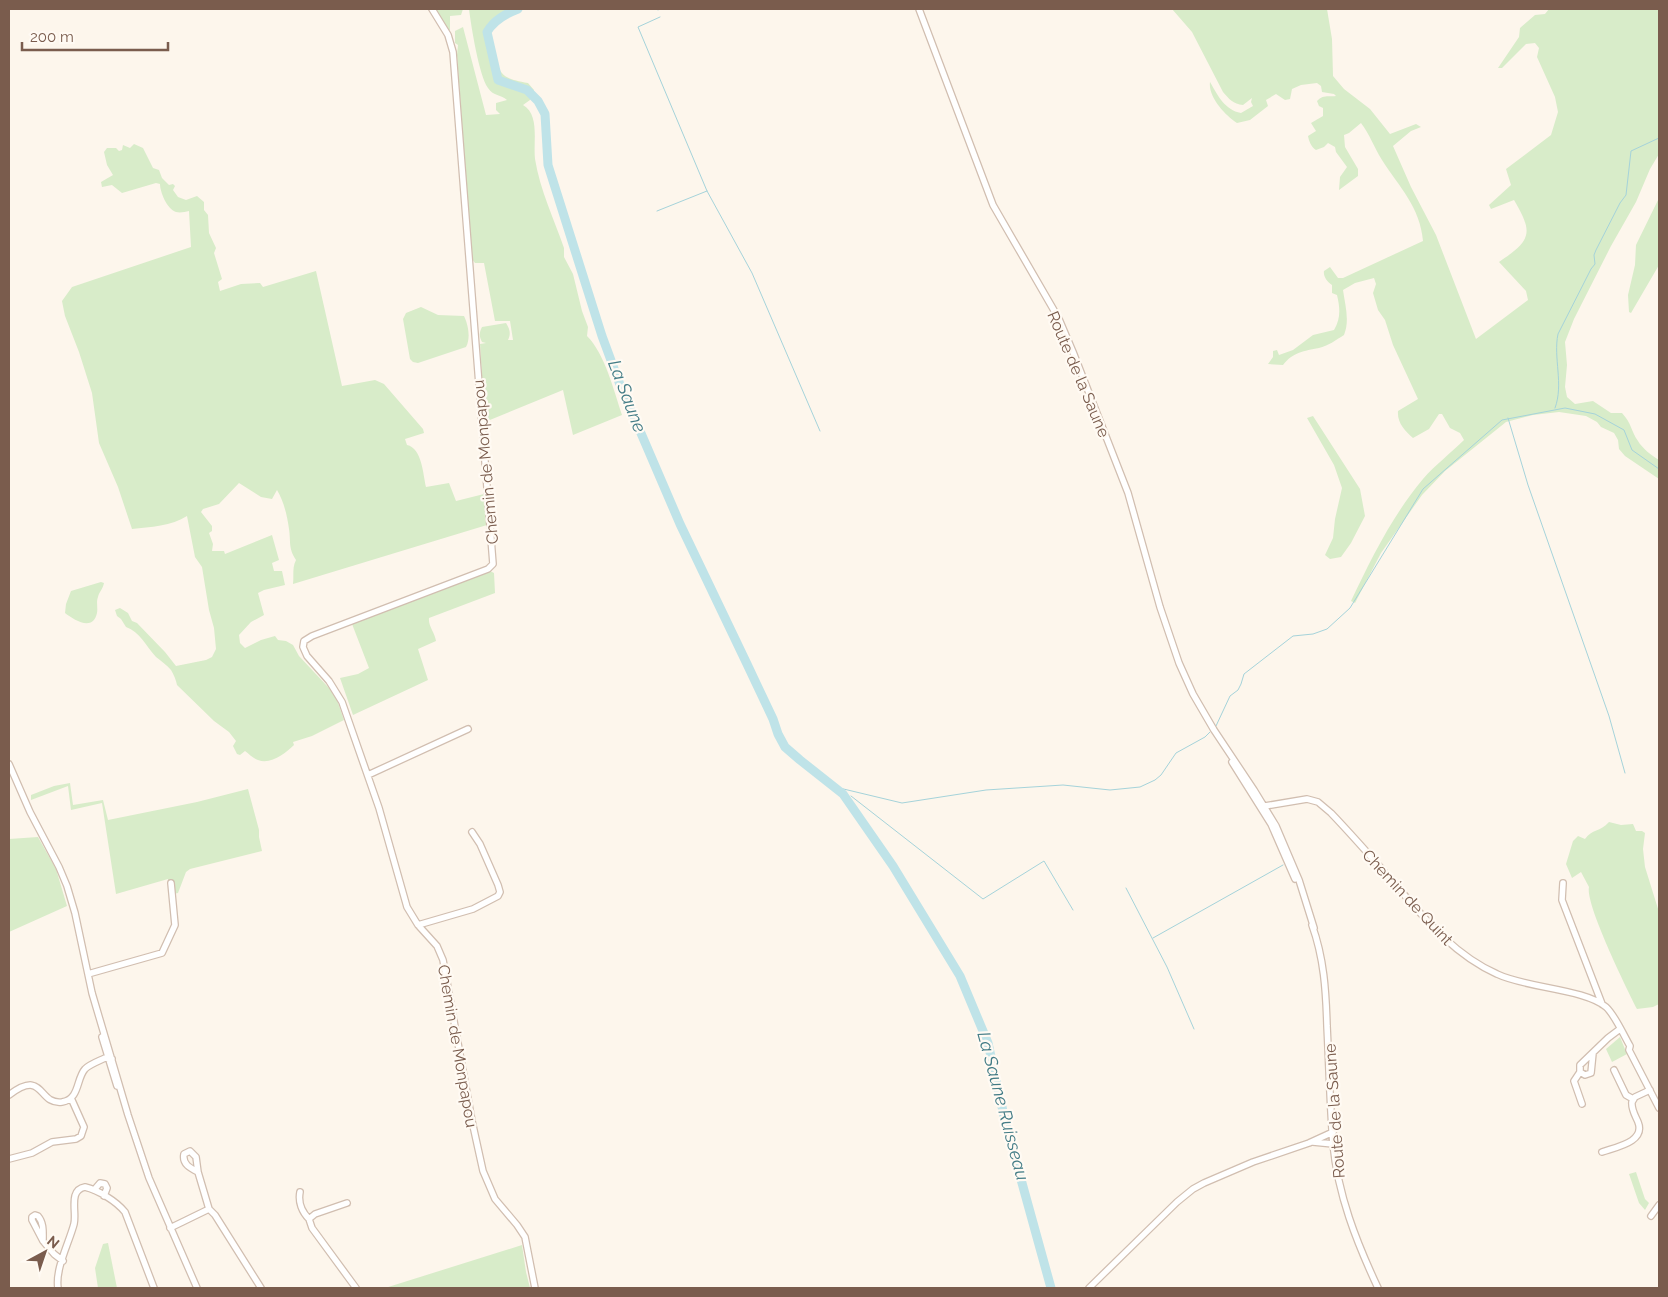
<svg xmlns="http://www.w3.org/2000/svg" width="1668" height="1297" viewBox="0 0 1668 1297" font-family="Raleway,sans-serif">
  <style>
    .green { fill: #d8ecc9 }
    .lines { fill: none; stroke-linecap: round; stroke-linejoin: round }
    .stream { stroke: #a5d3da; stroke-width: 1 }
    .river { stroke: #bfe3e8; stroke-width: 9 }
    .minor-casing { stroke: #d1beb0; stroke-width: 8 }
    .minor { stroke: #fff; stroke-width: 5.5 }
    .labels { text-anchor: middle; stroke-width: 4.5; stroke-linejoin: round; paint-order: stroke }
    .street-label { font-size: 16px; fill: #7a5c4d; stroke: #fffaf3 }
    .water-label { font-size: 18px; font-style: italic; fill: #437c86; stroke: #fffaf3 }
  </style>
  <rect width="100%" height="100%" fill="#fdf6ec"/>
  <path class="green" d="M436 9H463L461 15 450 16V30H448Z
    M469 9H523L502 19 491 29C490 38 492 44 494 52 500 77 503 78 528 83L534 90 530 100 523 105C540 115 533 141 535 159 540 190 554 219 564 248V257L573 274 582 311 588 327 587 336C605 354 614 391 622 415L573 435 563 390 485 422 480 344 486 343 482 342C479 336 479 333 482 327L506 323C510 329 511 334 508 340H513L510 321H495L484 263H475L472 259 457 55 458 45 455 43V31L463 27 486 115 500 114 496 110V103L507 100C500 94 493 96 488 88 479 76 471 25 469 9Z
    M1172 9H1327L1332 39 1333 76 1344 89 1370 109 1390 134 1416 124 1421 127 1411 131 1393 146 1411 187 1436 235 1476 339 1528 300 1526 291 1499 262C1531 240 1534 234 1514 200L1491 209 1489 205 1511 185 1506 169 1551 135 1558 112 1555 97 1537 57 1539 48 1535 43 1526 44 1502 68H1498L1519 37 1520 28 1535 15 1545 14 1549 9H1659V154L1650 169 1636 202 1611 246 1574 319 1565 342 1567 365 1565 387 1567 397 1575 404 1593 401 1611 413H1622C1632 424 1631 431 1638 441 1642 448 1652 456 1659 460V479L1625 456 1619 449 1618 440 1614 433 1601 427 1597 422 1586 416 1559 412 1533 415 1506 422 1445 471 1422 495 1381 553 1355 603 1351 601C1371 559 1392 516 1423 479 1435 465 1451 453 1464 440L1460 433 1450 428 1442 414H1439L1429 429 1413 438C1405 431 1397 423 1398 411L1418 399 1393 345 1385 320 1378 310 1373 293 1376 284 1374 278 1355 283 1343 290C1345 305 1350 320 1344 335 1336 340 1328 346 1319 348 1304 351 1293 352 1283 365L1268 364 1273 357V351L1277 350 1279 355 1293 350 1313 335 1334 330C1341 318 1340 308 1337 295L1332 293V285C1327 282 1323 276 1324 271L1330 267 1338 278H1343L1423 241C1420 207 1400 188 1382 160 1374 147 1370 135 1361 123L1349 133 1344 135 1345 147 1358 169V176L1339 190 1340 177 1347 167 1336 152 1335 147 1328 143 1324 147 1316 150C1311 147 1309 141 1308 136L1316 131 1311 123 1323 116V108L1319 106 1317 101C1323 94 1329 97 1336 96L1334 94 1322 92 1321 86 1317 83 1301 85 1292 89 1290 99 1285 100 1276 94 1266 100 1268 106 1250 120 1237 123C1225 115 1208 97 1210 82 1218 96 1225 110 1241 113L1253 106 1251 102 1252 98 1243 105C1233 104 1229 99 1223 92L1192 32Z
    M134 144 143 148 153 168 159 170 162 178 169 185 173 184 175 186 173 190 178 197 186 200 197 196 204 202V210L208 215 209 233 216 248 214 253 222 279 218 282 220 291 241 284 260 283 263 287 316 271 342 386 375 380 384 384 423 429 424 433 405 439 407 445C422 448 423 474 426 487L449 483 456 501 484 494 487 525 293 584C294 576 292 567 296 560 288 548 291 542 289 529 287 515 284 502 277 490L272 499 261 497 239 483 219 504 203 509 201 512 212 526V531L209 533 213 544 212 551H224L225 554 272 535 279 560 272 563 274 571H282L285 585 264 590 258 593 264 615 251 622 239 635 240 643 245 648 261 640 275 636 278 640 286 641 293 645 299 656 329 688 337 700 344 720 312 736 293 742 294 745C286 753 271 765 258 760 254 759 249 754 245 751L240 755 237 754 233 746 236 741 229 732 214 721 177 685C176 680 174 675 171 670 167 665 161 661 156 657 146 646 140 632 126 627L121 619 117 616 115 610 120 608 128 613 132 621 137 623 165 652 176 666 206 660 212 657 216 649 214 628 209 610 202 567 195 557 187 516C172 526 150 527 132 529L118 487 99 443 92 393 79 352 65 316 62 301 72 287 191 247 189 211C185 212 180 213 176 212 167 209 160 192 160 184L156 183 122 193 112 185 102 187 101 182 113 175 107 165 104 152 107 148H116L119 151 122 150 123 145 130 148Z
    M1659 198V265L1631 313 1629 312 1628 295 1635 265 1636 245Z
    M421 307 438 315 464 316C468 324 471 338 466 347L418 363 413 362 410 359 403 319 406 313Z
    M1313 416 1360 489 1365 516 1351 543 1341 557 1330 559 1325 555 1333 538 1335 519 1342 488 1334 465 1307 418Z
    M490 571 494 573 495 593 429 618C428 626 435 633 436 641L418 649 428 680 353 715 340 678 358 674 369 668 352 624Z
    M101 582 104 583C103 589 99 592 98 597 96 602 98 608 97 613 93 632 74 620 65 613L66 604 71 591Z
    M70 783 73 805 103 800 108 820 197 802 248 789 259 830V837L262 851 190 869 186 872 178 893 169 895 168 879 116 894 102 803 71 810 68 786 31 800V795L54 786Z
    M1609 822 1621 825 1633 824 1636 831H1642L1645 833 1643 849 1645 867 1659 912V1004L1653 1007 1637 1009C1627 989 1585 904 1589 887L1581 872 1572 878 1566 864 1573 841 1578 836 1585 839C1592 829 1600 832 1609 822Z
    M38 837 56 869 67 906 9 932V839Z
    M1620 1037 1627 1054 1612 1062 1606 1049Z
    M1636 1172 1645 1199 1649 1203 1645 1210 1639 1203 1629 1174Z
    M108 1243 117 1288H98L95 1268 103 1244Z
    M522 1245 526 1272 530 1288H385Z"/>
  <g class="lines">
    <path class="stream" d="M658 9V10
      M660 17 638 27 707 191 752 273 820 431
      M657 211 707 191
      M1555 408C1564 384 1553 358 1558 334L1591 269 1595 264 1594 255 1596 250 1620 203 1626 195 1631 151 1659 138
      M1508 418 1528 485 1609 716 1625 773
      M1216 726 1230 696 1238 690 1241 684 1244 674 1293 636 1313 634 1327 629 1350 608 1423 489 1502 420 1565 408 1595 414 1624 430 1632 450 1659 469
      M831 786 902 803 986 790 1063 785 1110 790 1140 787 1155 780 1161 775 1176 753 1205 737 1210 732
      M843 794 846 795
      M851 796 983 899 1044 861 1073 910
      M1126 888 1167 967 1194 1029
      M1153 938 1283 865"/>
    <path class="river" d="M518 9C505 14 494 20 487 32L498 80 527 90 538 101 545 114 548 165 602 336 619 382 680 524 747 664 773 719 778 734 785 747 800 760 843 794 893 866 960 976 988 1043 1006 1125 1051 1288"/>
    <g class="minor-casing">
      <path id="minor" d="M432 9 448 35 453 52 493 564 488 569 312 636 304 641 303 647 307 656 329 681 342 702 379 808 407 907 418 925 437 946 443 960 472 1121 483 1171 495 1199 517 1225 525 1237 535 1288
        M919 9 993 205 1059 319 1073 352 1128 493 1160 607 1179 663 1193 694 1214 730 1254 790 1276 826 1299 880 1314 928
        M1232 762 1271 824 1295 879
        M9 764 30 812 59 867 67 886 75 913 92 993 128 1115 149 1178 197 1288
        M368 775 468 729
        M1265 806 1307 799 1318 802 1331 813C1353 836 1374 860 1395 884 1425 919 1454 955 1497 974 1526 988 1585 989 1606 1007 1615 1015 1624 1036 1630 1046L1629 1050 1659 1108
        M1563 883 1562 900 1602 1004
        M418 925 473 909 498 896 500 892 498 885 480 844 472 832
        M1312 925C1324 958 1326 991 1327 1026 1329 1065 1330 1105 1333 1144 1338 1195 1356 1241 1378 1288
        M88 974 162 953 175 925 171 883
        M102 1037 117 1086
        M1614 1070 1626 1095 1633 1099
        M1580 1072 1585 1075 1591 1073 1593 1053
        M9 1095C45 1068 37 1105 62 1102 80 1099 76 1079 85 1069 90 1064 99 1061 105 1058L112 1059
        M1582 1104 1574 1081 1580 1072V1065L1608 1038 1620 1029
        M1313 1142 1333 1144
        M190 1151 196 1157 198 1172C190 1168 182 1164 184 1154Z
        M1602 1152C1616 1147 1646 1142 1638 1122 1635 1115 1631 1109 1632 1102L1635 1097 1650 1090
        M9 1159 32 1153 52 1142 76 1139 81 1136 84 1127 71 1098
        M198 1172 209 1209 215 1215 261 1288
        M94 1190 100 1183 105 1184 107 1188 104 1196
        M300 1192C298 1202 302 1212 309 1219
        M347 1203 315 1214 309 1219 312 1228 356 1288
        M1651 1216 1659 1205
        M170 1228 209 1209
        M43 1241 32 1220V1217L35 1215 38 1216C44 1223 43 1232 43 1241L54 1254 63 1261
        M58 1288C55 1269 69 1243 74 1224 77 1212 68 1190 85 1187 98 1190 116 1201 125 1212L154 1288
        M1089 1288 1177 1202 1193 1189 1204 1183 1253 1162 1309 1143 1333 1132"/>
    </g>
    <use href="#minor" class="minor"/>
  </g>
  <g class="labels">
    <g class="street-label">
      <text transform="translate(1079 374) rotate(67)" y="6">Route de la Saune</text>
      <text transform="translate(485 462) rotate(-95)" y="6">Chemin de Monpapou</text>
      <text transform="translate(1408 897) rotate(47)" y="6">Chemin de Quint</text>
      <text transform="translate(458 1046) rotate(80)" y="6">Chemin de Monpapou</text>
      <text transform="translate(1334 1111) rotate(-94)" y="6">Route de la Saune</text>
    </g>
    <g class="water-label">
      <text transform="translate(627 396) rotate(69)" y="6">La Saune</text>
      <text transform="translate(1003 1106) rotate(75)" y="6">La Saune Ruisseau</text>
    </g>
  </g>
  <rect width="1668" height="1297" fill="none" stroke="#7a5c4d" stroke-width="20"/>
  <g transform="translate(45 1252) rotate(40)" stroke="#fffaf3" stroke-width="4" paint-order="stroke">
  <path d="M0-4L9 19L0 12L-9 19Z" fill="#7a5c4d"/>
  <text y="-8" font-size="14" font-weight="bold" text-anchor="middle" fill="#7a5c4d">N</text>
  </g>
  <path d="M22 42v8h146v-8" fill="none" stroke="#7a5c4d" stroke-width="2.5"/>
  <text x="30" y="42" font-size="15" fill="#7a5c4d" stroke="#fffaf3" stroke-width="4" paint-order="stroke">200 m</text>
</svg>
